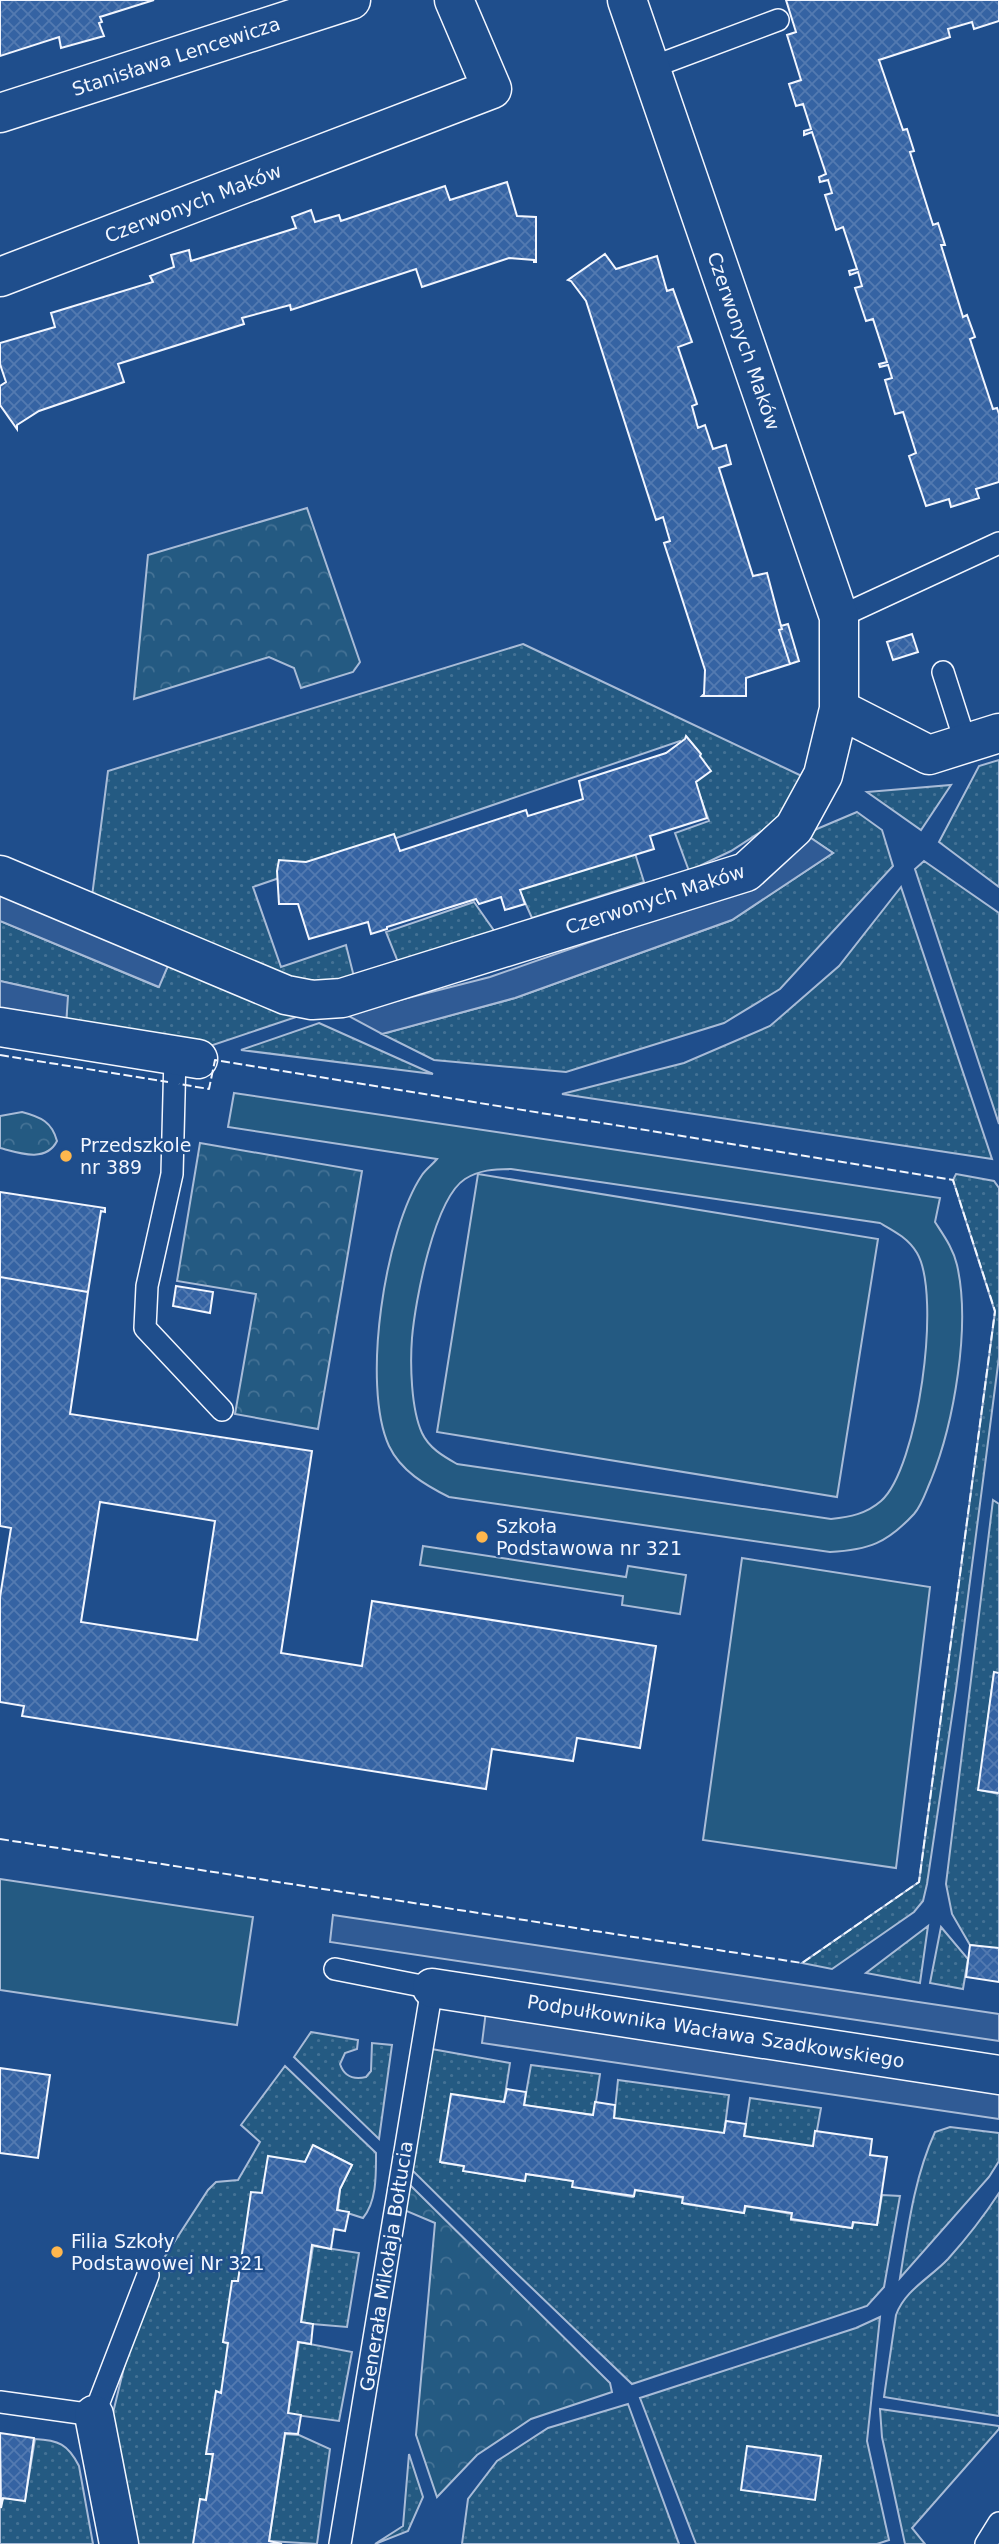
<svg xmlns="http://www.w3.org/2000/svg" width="999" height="2544" viewBox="0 0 999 2544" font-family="'DejaVu Sans',sans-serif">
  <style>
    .grass { fill: url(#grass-dots); stroke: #a8bbd7; stroke-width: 2 }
    .forest { fill: url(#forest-crowns); stroke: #a8bbd7; stroke-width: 2 }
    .pitch { fill: #245a82; stroke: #a8bbd7; stroke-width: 2; fill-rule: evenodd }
    .parking { fill: #305b95; stroke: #a8bbd7; stroke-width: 2 }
    .building { fill: url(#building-cross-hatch); stroke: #f2f6ff; stroke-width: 2; fill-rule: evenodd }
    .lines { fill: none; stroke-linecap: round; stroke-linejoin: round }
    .service-casing { stroke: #f2f6ff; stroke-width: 24 }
    .minor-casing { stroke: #f2f6ff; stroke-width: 41 }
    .service { stroke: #1f4e8c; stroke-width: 21 }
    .minor { stroke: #1f4e8c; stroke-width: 38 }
    .fence { stroke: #f2f6ff; stroke-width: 2; stroke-dasharray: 9 3.5; stroke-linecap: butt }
    .poi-dot { fill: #ffb74d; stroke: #1f4e8c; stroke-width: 2.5 }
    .labels { text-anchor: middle; stroke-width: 5; stroke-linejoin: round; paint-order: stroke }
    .street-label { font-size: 19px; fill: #f2f6ff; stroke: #1f4e8c }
    .poi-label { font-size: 19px; fill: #f2f6ff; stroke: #1f4e8c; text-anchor: start }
  </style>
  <defs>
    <pattern id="grass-dots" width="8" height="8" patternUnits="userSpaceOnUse" patternTransform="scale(1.75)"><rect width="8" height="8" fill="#245a82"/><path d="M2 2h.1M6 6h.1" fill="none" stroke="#447295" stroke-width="1.8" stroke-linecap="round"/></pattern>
    <pattern id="forest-crowns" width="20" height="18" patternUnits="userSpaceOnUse" patternTransform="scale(1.75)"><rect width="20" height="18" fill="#245a82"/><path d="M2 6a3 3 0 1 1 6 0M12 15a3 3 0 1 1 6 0" fill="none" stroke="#447295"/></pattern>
    <pattern id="building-cross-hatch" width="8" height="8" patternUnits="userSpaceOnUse" patternTransform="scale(1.75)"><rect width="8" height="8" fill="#3563a3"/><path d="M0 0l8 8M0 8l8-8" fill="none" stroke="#537ab1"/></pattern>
  </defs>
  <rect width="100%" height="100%" fill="#1f4e8c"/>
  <path class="grass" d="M523 644 806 778 779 820 731 851 689 871 675 833 709 821 680 741 253 887 281 967 346 945 354 977 326 984H290L91 904 108 771Z
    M999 760V887L939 842 979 766Z
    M951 785 921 830 867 792Z
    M857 812 882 830 893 866 780 989 724 1023 566 1072 434 1060 382 1034 515 998 732 920 833 853 805 834Z
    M633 847 644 882 532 918 518 887Z
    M924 861 999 913V1124L915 869Z
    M901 887 992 1159 562 1094 684 1063 770 1026 839 966Z
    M474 902 495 932 398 962 386 932Z
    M0 921 158 987 170 961 305 1014 210 1046 66 1026 67 996 0 981Z
    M319 1023 433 1074 241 1050Z
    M956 1174 994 1181 999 1188V1357L956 1689 927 1884 923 1901 914 1912 832 1969 802 1963 919 1882 995 1312 953 1180Z
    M993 1500 999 1504V1674L994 1673 979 1790 999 1794V1949L970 1945 952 1914 946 1884Z
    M928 1926 920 1983 866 1973Z
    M941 1927 968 1959 963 1989 930 1983Z
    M311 2032 358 2040 357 2049 345 2053 340 2064C344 2076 353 2080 366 2077L371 2071 372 2043 392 2045 379 2139 294 2057Z
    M426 2048 510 2063 504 2102 451 2095 442 2163 464 2166 465 2171 524 2181 526 2174 573 2181V2187L633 2197 635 2190 684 2198V2204L744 2213 746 2206 792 2214 791 2220 852 2228 854 2222 877 2225 882 2195 900 2196 884 2287 867 2306 632 2384 513 2270 409 2167Z
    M531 2065 600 2074 594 2115 524 2105Z
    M285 2066 376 2153C376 2174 377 2201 363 2218L338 2210 340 2189 352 2165 314 2146 305 2162 269 2157 263 2193H252L238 2282 223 2342 229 2344 222 2393H216L207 2453 213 2455 206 2500 194 2544H132L110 2425 129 2347 162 2261 208 2190 216 2182 238 2180 260 2142 241 2125Z
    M618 2080 729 2095 724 2134 614 2119Z
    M750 2098 821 2108 814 2147 744 2137Z
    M950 2127 999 2133V2161L989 2177 900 2278C908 2228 914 2178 935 2132Z
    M999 2193V2416L884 2397 896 2315C905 2290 930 2278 948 2259 966 2239 984 2216 999 2193Z
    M313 2246 359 2253 347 2327 301 2323Z
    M880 2317 867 2441 889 2540 877 2544H696L640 2398 856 2328Z
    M299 2342 352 2352 339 2421 288 2414Z
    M628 2404 679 2544H462L468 2499 497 2461 548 2428Z
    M880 2409 999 2426V2429L912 2528 925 2544H905L882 2437Z
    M285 2434 299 2435 330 2449 317 2544 269 2541Z
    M35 2439C58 2440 68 2444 79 2466L93 2544H0V2508L3 2498 25 2500Z
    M409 2454 423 2497 408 2531 375 2544 403 2526Z"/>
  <path class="forest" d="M307 508 360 662 353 672 301 688 294 668 269 657 134 699 148 555Z
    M22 1112C41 1117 52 1122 57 1141 46 1163 19 1153 0 1148V1116Z
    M200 1143 362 1171 318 1429 235 1414 256 1294 177 1281Z
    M408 2183 610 2383 612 2392 531 2419 477 2455 437 2497 416 2435 435 2223 404 2210Z"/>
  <path class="pitch" d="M234 1093 940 1198 935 1222C944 1236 953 1248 957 1265 971 1326 954 1423 931 1480 926 1491 922 1505 914 1514 887 1543 869 1550 830 1552L449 1497C425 1485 401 1471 389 1446 361 1385 385 1230 422 1175 426 1169 432 1165 437 1159L228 1127ZM511 1169 880 1223C894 1231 908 1238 917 1253 942 1295 918 1469 881 1501 866 1514 850 1517 831 1519L457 1464C443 1456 429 1448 422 1433 411 1409 410 1364 412 1338 415 1302 434 1199 465 1179 479 1170 494 1169 511 1169Z
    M478 1174 878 1239 837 1497 437 1432Z
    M423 1546 626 1577 628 1566 686 1575 680 1614 622 1605 623 1596 420 1565Z
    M742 1558 930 1587 896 1868 703 1840Z
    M0 1879 253 1917 237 2025 0 1990Z"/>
  <path class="parking" d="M805 834 833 853 732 920 515 998 382 1034 345 1014 490 977 733 892Z
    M0 891 170 961 159 987 0 921Z
    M0 981 68 996 66 1026 0 1011Z
    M333 1915 999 2014V2041L330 1942Z
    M486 2011 999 2087V2119L482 2043Z"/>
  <path class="building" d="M0 0H154L100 17 102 22 99 23 104 36 61 48 59 37 0 56Z
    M786 0H999V21L974 29 972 22 948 29 950 37 879 60 903 130 907 129 914 151 910 152 933 225 938 223 945 245H941L963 317 967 315 975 337 970 339 993 409 997 408 999 414V482L976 489 979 498 951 507 949 499 926 506 909 456 916 453 903 412 895 414 885 380 892 378 888 365 880 367 879 364 887 362 873 319 866 321 855 288 862 286 858 272 850 275 849 271 857 269 843 227 836 230 825 195 832 193 828 180 820 182 819 177 826 174 812 132 804 135V131L811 129 803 104 796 106 789 84 801 80 787 35 796 32Z
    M507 182 517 216 536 217V262H534V260L509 258 422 287 416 269 291 310 290 305 242 318 244 324 118 364 124 382 39 411 17 425V429L0 405V386L6 382 0 364V343L55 327 51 313 153 282 150 276 174 267 171 255 189 250 191 261 296 228 292 217 311 210 315 222 339 215 341 221 445 186 450 200Z
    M605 254 616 269 657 256 667 291 673 289 692 342 678 347 697 404 692 406 698 428 705 425 713 449 726 445 731 464 719 468 753 576 767 573 781 626 782 629 779 630 790 664 746 678V696H702L704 694 705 670 664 543 670 541 663 517 656 520 586 301 571 281 568 280Z
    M788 624 799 661 790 664 779 630 782 629 781 626Z
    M912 634 918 652 893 660 887 642Z
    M686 736 701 754 700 756 711 771 696 782 707 818 650 836 654 849 520 890 525 904 505 910 501 897 479 904 476 899 387 927V929L371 934 368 922 309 939 298 904H279L277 871 279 860 306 862 394 834 400 851 526 810 528 816 583 799 579 781 666 753 685 739Z
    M0 1192 105 1208V1212L101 1211 88 1292 0 1277Z
    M0 1277 88 1292 70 1414 312 1451 281 1653 362 1666 372 1601 656 1646 640 1748 577 1738 573 1761 492 1749 486 1789 22 1716 24 1706 0 1702V1597L11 1528 0 1526ZM100 1502 215 1521 197 1640 81 1622Z
    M176 1286 213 1292 210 1313 173 1306Z
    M994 1672 999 1673V1793L978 1790Z
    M970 1945 999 1948V1982L966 1977Z
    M0 2068 50 2075 38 2158 0 2153Z
    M507 2089 526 2092 524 2105 593 2115 595 2102 615 2105 614 2118 724 2133 726 2121 746 2124 744 2136 813 2146 815 2131 872 2139 870 2155 887 2157 877 2225 853 2222 852 2228 791 2219 792 2213 745 2206 744 2213 682 2203 683 2197 635 2190 634 2196 572 2187 573 2181 526 2174 525 2181 463 2171 464 2166 440 2162 451 2094 504 2102Z
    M313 2145 352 2165 340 2189 337 2210 349 2212 345 2231 334 2229 331 2249 312 2245 301 2322 313 2324 311 2344 298 2342 288 2413 301 2415 298 2434 285 2433 269 2541 282 2544H193L200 2499 206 2500 213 2454H206L216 2391 221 2393 228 2343 223 2342 232 2281H238L251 2192 262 2193 268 2156 305 2162Z
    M0 2433 34 2438 25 2501 3 2498 1 2508Z
    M747 2446 821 2456 815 2500 741 2490Z"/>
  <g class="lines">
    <g class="service-casing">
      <path id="service" d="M650 68 778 20
        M839 617 999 543
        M943 672 966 744
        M175 1056 172 1174 147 1286 145 1328 222 1410
        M335 1969 432 1988 340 2544
        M0 2402 94 2415 148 2275
        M986 2544 999 2523"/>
    </g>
    <g class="minor-casing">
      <path id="minor" d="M0 113 351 0
        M0 277 492 89 454 0
        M839 709 929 755 999 733
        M0 875 286 995 312 1000 342 998 746 872 794 828 823 775 839 709V617L627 0
        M0 1027 198 1059
        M432 1988 999 2075
        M94 2415 119 2544"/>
    </g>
    <use href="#service" class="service"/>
    <use href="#minor" class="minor"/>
    <path class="fence" d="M0 1055 168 1082
      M0 1839 802 1963 919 1882 995 1311 953 1180 215 1060 209 1089 179 1084"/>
  </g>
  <g class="poi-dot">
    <circle cx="66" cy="1156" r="7"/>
    <circle cx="482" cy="1537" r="7"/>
    <circle cx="57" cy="2252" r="7"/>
  </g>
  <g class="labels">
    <g class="street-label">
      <text transform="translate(176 56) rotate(-18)" y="7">Stanisława Lencewicza</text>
      <text transform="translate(193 203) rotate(-21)" y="7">Czerwonych Maków</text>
      <text transform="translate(744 341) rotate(71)" y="7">Czerwonych Maków</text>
      <text transform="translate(655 899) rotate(-18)" y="7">Czerwonych Maków</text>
      <text transform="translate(716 2031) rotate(9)" y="7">Podpułkownika Wacława Szadkowskiego</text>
      <text transform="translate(386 2266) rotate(-81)" y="7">Generała Mikołaja Bołtucia</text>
    </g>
    <g class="poi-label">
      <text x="80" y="1152">Przedszkole<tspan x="80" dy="22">nr 389</tspan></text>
      <text x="496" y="1533">Szkoła<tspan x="496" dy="22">Podstawowa nr 321</tspan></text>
      <text x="71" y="2248">Filia Szkoły<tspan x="71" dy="22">Podstawowej Nr 321</tspan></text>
    </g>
  </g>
</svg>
